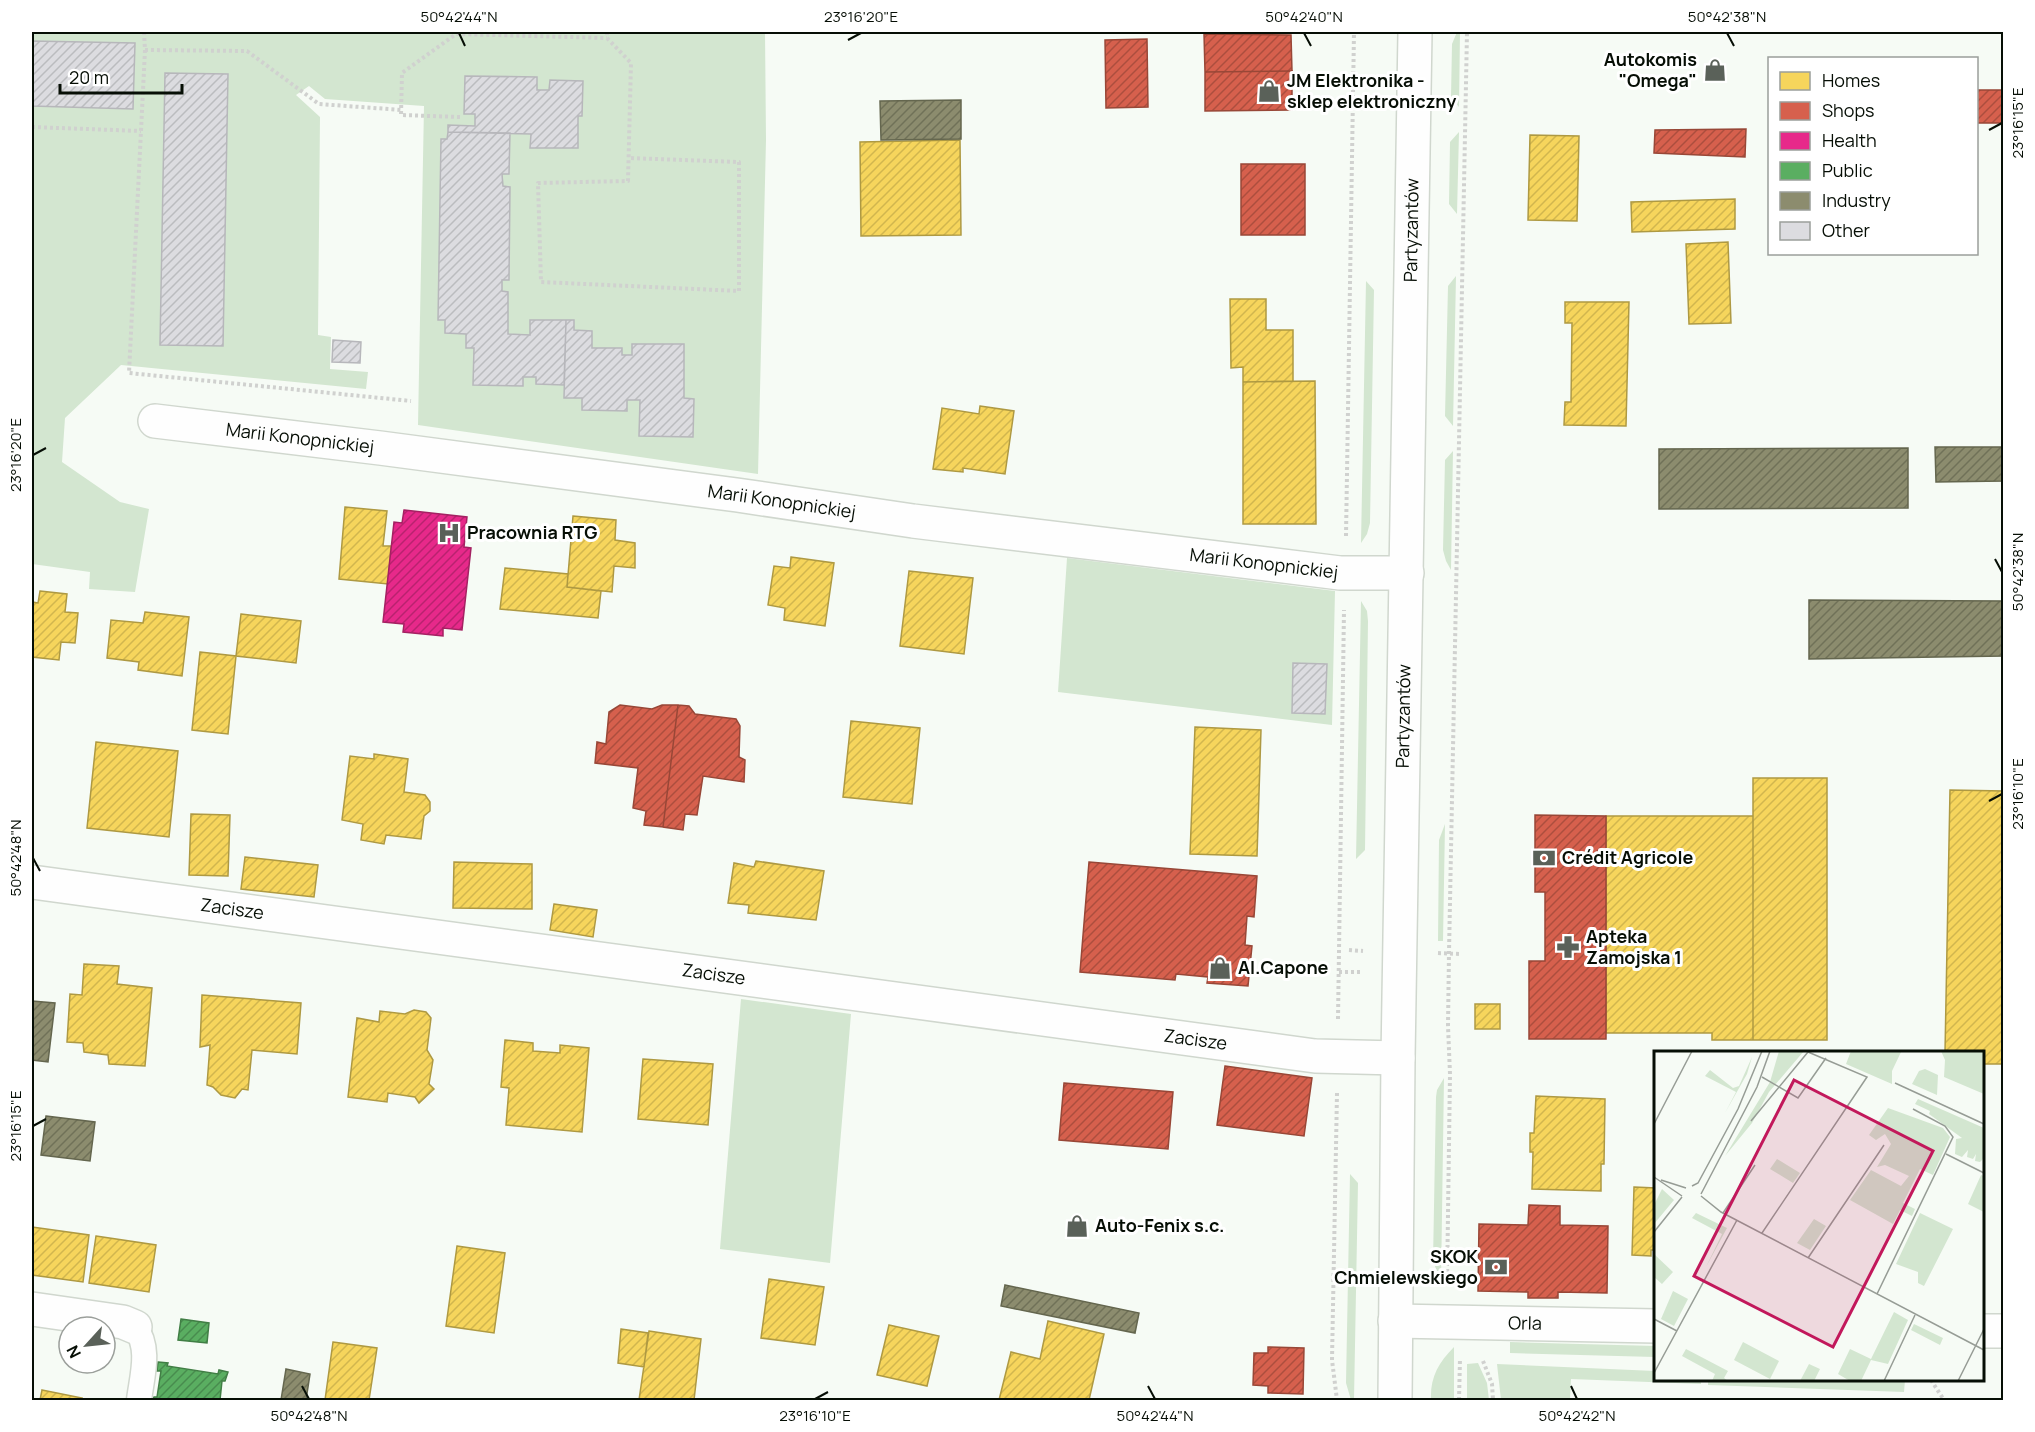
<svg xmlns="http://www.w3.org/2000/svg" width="2035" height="1432" viewBox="0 0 2035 1432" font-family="Manrope,sans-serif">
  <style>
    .green { fill: #d3e6d0 }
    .homes { fill: url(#homes-hatch); stroke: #ae9942; stroke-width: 1.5 }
    .shops { fill: url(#shops-hatch); stroke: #984737; stroke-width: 1.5 }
    .health { fill: url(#health-hatch); stroke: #a42162; stroke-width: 1.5 }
    .public { fill: url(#public-hatch); stroke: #417e45; stroke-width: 1.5 }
    .industry { fill: url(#industry-hatch); stroke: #64664e; stroke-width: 1.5 }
    .building { fill: url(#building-hatch); stroke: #b7b7bb; stroke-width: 1.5 }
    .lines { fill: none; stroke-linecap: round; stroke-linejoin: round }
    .lane-casing { stroke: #d0d7ce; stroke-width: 27 }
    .street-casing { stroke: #d0d7ce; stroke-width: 36 }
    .secondary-casing { stroke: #d0d7ce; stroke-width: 36 }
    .path { stroke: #d0d1cf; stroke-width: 4; stroke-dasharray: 3 3; stroke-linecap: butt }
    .lane { stroke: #fefefe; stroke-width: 24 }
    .street { stroke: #fefefe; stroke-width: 33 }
    .secondary { stroke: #fefefe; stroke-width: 33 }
    .ticks { fill: none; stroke: #060e05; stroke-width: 2 }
    .labels { text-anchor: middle; stroke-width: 6; stroke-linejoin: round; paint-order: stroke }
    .poi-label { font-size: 18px; font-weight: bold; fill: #060e05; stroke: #fff; text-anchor: start }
    .street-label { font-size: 18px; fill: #060e05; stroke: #fff }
    .inset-road { fill: none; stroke: #969c95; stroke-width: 1.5 }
    .view { fill: #c2185b; fill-opacity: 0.15; stroke: #c2185b; stroke-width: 3 }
    .inset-edge { fill: none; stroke: #060e05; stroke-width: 3 }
    .neatline { fill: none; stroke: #060e05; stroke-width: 2 }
    .ticks-label { font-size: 15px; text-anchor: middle; fill: #060e05 }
  </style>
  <defs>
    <pattern id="homes-hatch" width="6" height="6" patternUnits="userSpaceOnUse" patternTransform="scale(1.5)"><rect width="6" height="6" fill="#f6d55c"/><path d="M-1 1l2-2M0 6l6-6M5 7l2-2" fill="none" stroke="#d1b64e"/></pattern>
    <pattern id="shops-hatch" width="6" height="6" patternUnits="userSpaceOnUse" patternTransform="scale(1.5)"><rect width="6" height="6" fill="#d6604d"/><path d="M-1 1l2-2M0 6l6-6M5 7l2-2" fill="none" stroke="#ac4e3e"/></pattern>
    <pattern id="health-hatch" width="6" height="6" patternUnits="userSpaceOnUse" patternTransform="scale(1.5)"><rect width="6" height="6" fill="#e7298a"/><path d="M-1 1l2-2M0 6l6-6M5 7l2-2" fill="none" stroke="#b9226f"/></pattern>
    <pattern id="public-hatch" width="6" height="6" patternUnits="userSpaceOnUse" patternTransform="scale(1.5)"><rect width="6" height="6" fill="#5aae61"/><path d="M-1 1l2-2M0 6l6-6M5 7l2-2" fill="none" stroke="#488c4e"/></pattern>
    <pattern id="industry-hatch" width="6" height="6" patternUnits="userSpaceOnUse" patternTransform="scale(1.5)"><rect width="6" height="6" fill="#8c8c6e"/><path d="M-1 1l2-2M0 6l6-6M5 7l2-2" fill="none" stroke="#707158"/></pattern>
    <pattern id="building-hatch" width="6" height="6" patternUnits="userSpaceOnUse" patternTransform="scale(1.5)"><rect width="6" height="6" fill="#dcdce0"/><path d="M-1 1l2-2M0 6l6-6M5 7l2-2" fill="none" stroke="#bbbcbf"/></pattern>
  </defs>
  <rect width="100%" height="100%" fill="#f6fbf5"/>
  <path class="green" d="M32 32H765L766 140 758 474 418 425 424 106 325 99 309 86 296 95 320 117 318 335 331 337 330 369 368 372 366 389 121 365 65 418 62 462 120 502 149 509 135 592 89 589 90 572 32 564Z
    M1457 32H1460L1459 107 1451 97 1452 44Z
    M1459 132 1457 214 1449 204 1450 142Z
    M1456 276 1453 426 1445 416 1448 286Z
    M1366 281 1374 290 1370 523 1367 534 1361 543Z
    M1453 451 1451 570 1446 561 1443 550 1445 460Z
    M1067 558 1335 591 1332 725 1058 692Z
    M1361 601 1367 611 1368 621 1365 850 1356 859Z
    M1445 824 1443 941H1438L1439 840Z
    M741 999 851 1014 830 1263 720 1249Z
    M1444 1078 1441 1282 1433 1261 1436 1097 1437 1090Z
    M1350 1174 1358 1183 1354 1400H1351L1346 1383Z
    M1510 1342 1655 1346V1357L1510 1353Z
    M1454 1347V1400H1431C1430 1378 1438 1363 1454 1347Z
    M1478 1363 1487 1383 1489 1400H1467V1364Z
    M1497 1364 1655 1371 1656 1380H1701V1384L1571 1379 1570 1400H1501Z
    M1708 1380H1905L1904 1392 1708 1385Z"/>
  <path class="homes" d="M1530 135 1579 136 1577 221 1528 220Z
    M960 140 961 235 861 236 860 142Z
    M1735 199V229L1632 232 1631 202Z
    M1728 242 1731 323 1689 324 1686 244Z
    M1230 299H1266V330H1293V381L1243 382V367L1231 368Z
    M1565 302H1629L1626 426 1564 425 1565 402H1571L1572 323H1565Z
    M1315 381 1316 524H1243V382Z
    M980 406 1014 411 1005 474 963 468V472L933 469 942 408 979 414Z
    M345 507 387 511 383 546H391L388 584 339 579Z
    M573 516 616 520 615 540 635 543V568L614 566 612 592 567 587Z
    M791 557 834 563 825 626 784 620 785 608 768 605 774 566 790 568Z
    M505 568 568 574 567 587 601 591 598 618 500 609Z
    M909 571 973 578 964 654 900 646Z
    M40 591 67 594 65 612 78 613 75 643 61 642 59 660 32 657V602L38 603Z
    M145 612 189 617 182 676 138 670 139 662 107 658 111 620 143 623Z
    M241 614 301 621 296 663 236 656Z
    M200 652 236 656 228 734 192 730Z
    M851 721 920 728 912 804 843 797Z
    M1195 727 1261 730 1257 856 1190 854Z
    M96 742 178 751 169 837 87 828Z
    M374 754 408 759 404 792 425 795 430 802V811L424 816 421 839 386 835 384 844 361 840 363 824 342 820 350 756 374 759Z
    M1753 778H1827V1040H1753Z
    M1950 790 2004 791V1064H1982V1052H1945Z
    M191 814 230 815 228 876 189 875Z
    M1606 816H1753V1040H1712V1033H1606Z
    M245 857 318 865 314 897 241 889Z
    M756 861 824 871 816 920 748 913 749 905 728 903 734 863 754 867Z
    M454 862 532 864V909L453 908Z
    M554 904 597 910 593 937 550 930Z
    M84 964 119 966 117 984 152 988 145 1066 109 1064 108 1055 84 1052 83 1043 67 1042 70 994 82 995Z
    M202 995 301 1003 297 1054 252 1050 248 1090 242 1089 235 1098 221 1095 213 1087 207 1085 210 1045 200 1047Z
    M1475 1004H1500V1029H1475Z
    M414 1010 426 1012 431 1018 427 1050 433 1060 429 1084 434 1089 419 1103 415 1097 388 1093 387 1102 348 1097 357 1018 379 1022 380 1011 405 1014Z
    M505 1040 533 1043V1051L560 1053V1045L589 1048 582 1132 506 1125 509 1088 501 1087Z
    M643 1059 713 1064 708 1125 638 1119Z
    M1536 1096 1605 1099 1604 1164H1601V1191L1532 1189 1533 1152H1530V1133H1534Z
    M1634 1187 1656 1188V1250H1651V1256L1632 1255Z
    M32 1227 89 1235 83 1282 32 1275Z
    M96 1236 156 1245 149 1292 89 1283Z
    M457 1246 505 1253 494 1333 446 1326Z
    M769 1279 824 1287 815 1345 761 1338Z
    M1048 1321 1104 1334 1089 1400H999L1011 1352 1040 1359Z
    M889 1325 939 1336 927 1386 877 1375Z
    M621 1329 648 1333 644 1367 618 1363Z
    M649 1331 701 1339 694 1400H639Z
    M333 1342 377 1348 369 1400H325Z
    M42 1390 82 1398 81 1400H40Z"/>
  <path class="shops" d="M1204 34 1291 35 1292 71 1205 72Z
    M1147 39 1148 107 1106 108 1105 40Z
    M1292 71V110L1205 111V72Z
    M1976 90H2004V123H1976Z
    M1746 129 1745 157 1654 153 1655 130Z
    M1241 164H1305V235H1241Z
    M620 705 652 709 662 705H678L663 827 644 825 646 811 633 808 638 768 595 763 597 742 606 744 609 712Z
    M678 705 689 706 695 714 736 719 740 726 739 757 745 760 744 782 703 776 697 815 685 814 683 830 663 827Z
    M1535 815 1606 816V1039H1529V961H1545V892H1535Z
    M1089 862 1257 876 1254 917 1247 916 1245 945 1252 946 1248 986 1207 983 1208 977 1176 974 1175 980 1080 972Z
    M1225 1066 1312 1078 1304 1136 1217 1125Z
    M1064 1083 1173 1092 1168 1149 1059 1140Z
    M1529 1205 1560 1206V1225L1608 1226 1607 1293 1558 1292V1298H1528V1292L1478 1291 1479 1224 1528 1225Z
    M1268 1347 1304 1348 1303 1394 1268 1393V1386L1253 1385 1254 1353H1268Z"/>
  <path class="health" d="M404 510 467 517 464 547 471 548 462 630 443 628V636L403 632 404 624 383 622 394 522 402 523Z"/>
  <path class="public" d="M181 1319 209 1323 207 1343 178 1340Z
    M158 1362 168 1363 167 1366 218 1374 219 1370 228 1372 225 1381H222L220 1400H153L154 1397H157L161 1371H157Z"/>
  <path class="industry" d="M961 100V139L881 140 880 101Z
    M1935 447H2004V481L1936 482Z
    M1908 448V508L1659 509V449Z
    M1809 600 2004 601V656L1809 659Z
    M32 1001 55 1003 48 1062 32 1060Z
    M46 1116 95 1122 90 1161 41 1155Z
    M1005 1285 1139 1313 1135 1333 1001 1306Z
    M286 1369 310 1374 306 1400H281Z"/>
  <path class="building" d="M32 41 135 43 133 109 32 106Z
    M165 73 228 74 223 346 160 345Z
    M465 76 537 77V90H549L550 80 583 81 582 116H578V148H530L531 134 448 132V125L475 126V114H464Z
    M448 132 510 133 509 174H502L503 186 510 187 509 280H502V291L508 292V334L530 335V320H566L564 385 536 384V377H523V386L473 385 474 348H466V334L445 333V320H438L441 139H447Z
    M566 320H574V330L592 331V348H622V355H632V344H684V398L694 399 693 437 639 436 640 400H627V411L582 410V398H564Z
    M333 340 361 342 360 363 332 362Z
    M1293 663 1327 664 1325 714 1292 713Z"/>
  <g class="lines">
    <g class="lane-casing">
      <path id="lane" d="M135 1327C151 1348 142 1376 139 1400"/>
    </g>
    <g class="street-casing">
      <g id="street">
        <path id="s1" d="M155 421 380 448 737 495 913 521 1340 573H1407"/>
        <path id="s2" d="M32 882 1315 1056 1398 1058"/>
        <path d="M32 1309 123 1322 135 1327"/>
        <path id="s3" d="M1395 1321 1656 1326"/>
        <path d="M1982 1331H2004"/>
      </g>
    </g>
    <g class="secondary-casing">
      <g id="secondary">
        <path id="s4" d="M1395 1400 1398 1058 1415 32"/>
      </g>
    </g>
    <path class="path" d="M144 32 145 50 247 51 319 104 402 110
      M607 32V38L631 63 628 181 538 183 541 282 739 291V162L628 158
      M145 50 129 373 411 401
      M460 117 401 115 402 73 456 34 607 38
      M32 127 141 131
      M1346 536 1354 32
      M1349 950 1363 951
      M1438 953 1461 954
      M1339 972H1361
      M1338 1019 1344 610
      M1337 1093 1332 1360 1337 1400
      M1447 1284 1450 1074 1448 1026 1449 953 1467 32
      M1483 1361 1492 1384 1493 1400
      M1931 1380 1944 1400
      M1459 1400 1460 1359"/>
    <use href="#lane" class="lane"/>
    <use href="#street" class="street"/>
    <use href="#secondary" class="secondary"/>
  </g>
  <path class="ticks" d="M459 33 465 46M1304 33 1311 46M1727 33 1734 46M848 40 861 33M1989 130 2002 123M33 455 46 448M1995 559 2002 572M1989 801 2002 794M33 858 40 871M33 1126 46 1119M302 1386 309 1399M1148 1386 1155 1399M1571 1386 1577 1399M815 1399 828 1392"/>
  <defs>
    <g id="shop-bare" transform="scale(1.8)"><path d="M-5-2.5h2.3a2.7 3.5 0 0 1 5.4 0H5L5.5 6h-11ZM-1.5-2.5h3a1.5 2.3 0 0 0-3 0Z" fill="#5a6159" stroke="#fff" stroke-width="2.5" paint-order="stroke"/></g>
    <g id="hospital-bare" transform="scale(1.8)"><path d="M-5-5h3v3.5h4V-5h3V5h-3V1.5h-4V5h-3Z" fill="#5a6159" stroke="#fff" stroke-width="2.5" paint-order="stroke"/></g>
    <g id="bank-bare" transform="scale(1.8)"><path d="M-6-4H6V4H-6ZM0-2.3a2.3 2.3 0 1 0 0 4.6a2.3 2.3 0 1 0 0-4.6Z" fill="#5a6159" stroke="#fff" stroke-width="2.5" paint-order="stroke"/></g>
    <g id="pharmacy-bare" transform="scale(1.8)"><path d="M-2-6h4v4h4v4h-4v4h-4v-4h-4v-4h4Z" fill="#5a6159" stroke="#fff" stroke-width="2.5" paint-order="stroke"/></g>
  </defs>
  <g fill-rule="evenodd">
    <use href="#shop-bare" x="1715" y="70"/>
    <use href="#shop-bare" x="1269" y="91"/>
    <use href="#hospital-bare" x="449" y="533"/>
    <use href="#bank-bare" x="1544" y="858"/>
    <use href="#pharmacy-bare" x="1568" y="947"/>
    <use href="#shop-bare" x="1220" y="968"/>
    <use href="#shop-bare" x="1077" y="1226"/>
    <use href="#bank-bare" x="1496" y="1267"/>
  </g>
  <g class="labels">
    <g class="poi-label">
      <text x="1697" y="66" text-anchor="end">Autokomis<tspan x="1697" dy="21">"Omega"</tspan></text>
      <text x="1287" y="87">JM Elektronika -<tspan x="1287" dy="21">sklep elektroniczny</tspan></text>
      <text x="467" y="539">Pracownia RTG</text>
      <text x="1562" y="864">Crédit Agricole</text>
      <text x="1586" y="943">Apteka<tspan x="1586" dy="21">Zamojska 1</tspan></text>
      <text x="1238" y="974">Al.Capone</text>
      <text x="1095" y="1232">Auto-Fenix s.c.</text>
      <text x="1478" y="1263" text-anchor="end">SKOK<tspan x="1478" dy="21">Chmielewskiego</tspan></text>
    </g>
    <g class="street-label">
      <text dy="6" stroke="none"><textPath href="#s4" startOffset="1170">Partyzantów</textPath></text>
      <text dy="6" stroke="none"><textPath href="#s1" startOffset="146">Marii Konopnickiej</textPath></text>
      <text dy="6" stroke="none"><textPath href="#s1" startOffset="632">Marii Konopnickiej</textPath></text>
      <text dy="6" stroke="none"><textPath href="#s1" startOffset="1118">Marii Konopnickiej</textPath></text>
      <text dy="6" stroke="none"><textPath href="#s4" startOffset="684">Partyzantów</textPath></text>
      <text dy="6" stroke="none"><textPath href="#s2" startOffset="202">Zacisze</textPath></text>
      <text dy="6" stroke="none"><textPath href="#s2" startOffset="688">Zacisze</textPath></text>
      <text dy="6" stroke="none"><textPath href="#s2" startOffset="1174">Zacisze</textPath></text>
      <text dy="6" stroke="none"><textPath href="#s3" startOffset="130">Orla</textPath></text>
    </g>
  </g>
  <g transform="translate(1654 1051)">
    <rect width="330" height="330" fill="#f6fbf5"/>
    <path d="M125 0H150L115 41 98 72 71 105 116 31ZM197 0 247 1 238 20V33L192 13ZM287 0H330V43L290 26 291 9ZM98 6 93 23 71 62 82 41 51 25 56 19 79 37 85 35ZM271 18 284 24 283 44 258 33 265 20ZM264 48 330 77V107L326 111 321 110 322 103 319 108 313 106 314 99 308 106 301 103 302 88 308 87 275 63 276 60 261 53ZM234 57 289 77 296 86 279 124 266 118 249 152 261 158 258 165 246 159 239 173 196 149 217 119 247 135 255 125 231 114 223 116 237 93 231 83 222 89 215 84ZM123 108 146 122 139 132 116 118ZM327 124 330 125V161L314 153ZM8 138 20 149 0 173V154ZM42 162 73 177 52 216 68 183 38 167ZM266 162 299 178 270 235 264 232V221L242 213ZM160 168 172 175 156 199 143 192ZM0 203 19 221 8 233 0 226ZM19 240 34 248 20 275 7 268ZM240 261 254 269 234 313 217 309 207 330H196L184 323 196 298 217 308ZM260 273 289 287 286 294 257 279ZM89 291 125 310 116 328 80 309ZM32 298 74 320 70 327 74 330H58L61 323 28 305ZM155 313 166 318 160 330H146Z" fill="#d3e6d0"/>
    <path class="inset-road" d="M108 26 144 47 172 7M241 32 330 73M97 70 154 1 213 26 108 182M0 73 38 0M292 103 330 122M0 126 28 145M7 129 32 137M38 135 44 132 84 58 108 0M47 143 103 36 116 0M47 145 67 161 330 299M69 162 101 114M0 181 28 146M154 207 230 94M223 243 299 86 291 75 259 58M0 268 23 280M0 322 83 169M230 330 261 264M304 330 330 278"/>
    <path class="view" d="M140 29 279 100 179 296 40 225Z"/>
    <rect width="330" height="330" class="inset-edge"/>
  </g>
  <rect width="2035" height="1432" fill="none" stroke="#ffffff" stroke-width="66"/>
  <rect x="1768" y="57" width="210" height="198" fill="#ffffff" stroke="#9b9f9b" stroke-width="1.5"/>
  <rect x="1780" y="72" width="30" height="18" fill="#f6d55c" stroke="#9b9f9b" stroke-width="1.5"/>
  <text x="1822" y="87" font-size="18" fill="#060e05">Homes</text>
  <rect x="1780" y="102" width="30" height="18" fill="#d6604d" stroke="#9b9f9b" stroke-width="1.5"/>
  <text x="1822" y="117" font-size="18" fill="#060e05">Shops</text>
  <rect x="1780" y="132" width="30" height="18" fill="#e7298a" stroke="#9b9f9b" stroke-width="1.5"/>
  <text x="1822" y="147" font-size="18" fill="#060e05">Health</text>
  <rect x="1780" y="162" width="30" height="18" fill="#5aae61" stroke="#9b9f9b" stroke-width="1.5"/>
  <text x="1822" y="177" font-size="18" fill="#060e05">Public</text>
  <rect x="1780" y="192" width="30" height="18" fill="#8c8c6e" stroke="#9b9f9b" stroke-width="1.5"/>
  <text x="1822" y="207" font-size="18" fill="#060e05">Industry</text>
  <rect x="1780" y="222" width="30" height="18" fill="#dcdce0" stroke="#9b9f9b" stroke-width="1.5"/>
  <text x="1822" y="237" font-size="18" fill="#060e05">Other</text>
  <g transform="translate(87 1345) rotate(243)"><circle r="28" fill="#ffffff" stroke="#9b9f9b" stroke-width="1.5"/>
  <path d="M0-4.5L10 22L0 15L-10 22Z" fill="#5a6159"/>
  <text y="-9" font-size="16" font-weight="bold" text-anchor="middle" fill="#060e05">N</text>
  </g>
  <path d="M60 84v9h122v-9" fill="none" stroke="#060e05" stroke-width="3"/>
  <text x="69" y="84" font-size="18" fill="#060e05" stroke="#ffffff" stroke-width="4.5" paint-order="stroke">20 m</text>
  <rect x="33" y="33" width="1969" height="1366" class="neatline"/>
  <g class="ticks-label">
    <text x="459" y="22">50°42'44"N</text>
    <text x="861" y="22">23°16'20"E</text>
    <text x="1304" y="22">50°42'40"N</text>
    <text x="1727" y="22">50°42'38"N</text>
    <text transform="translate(2018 123) rotate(-90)" y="5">23°16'15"E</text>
    <text transform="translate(16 455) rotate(-90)" y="5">23°16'20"E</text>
    <text transform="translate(2018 572) rotate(-90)" y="5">50°42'38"N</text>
    <text transform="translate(2018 794) rotate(-90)" y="5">23°16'10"E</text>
    <text transform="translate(16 858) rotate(-90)" y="5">50°42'48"N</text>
    <text transform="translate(16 1126) rotate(-90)" y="5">23°16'15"E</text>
    <text x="309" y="1421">50°42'48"N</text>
    <text x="815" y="1421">23°16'10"E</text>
    <text x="1155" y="1421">50°42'44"N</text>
    <text x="1577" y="1421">50°42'42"N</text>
  </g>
</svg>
